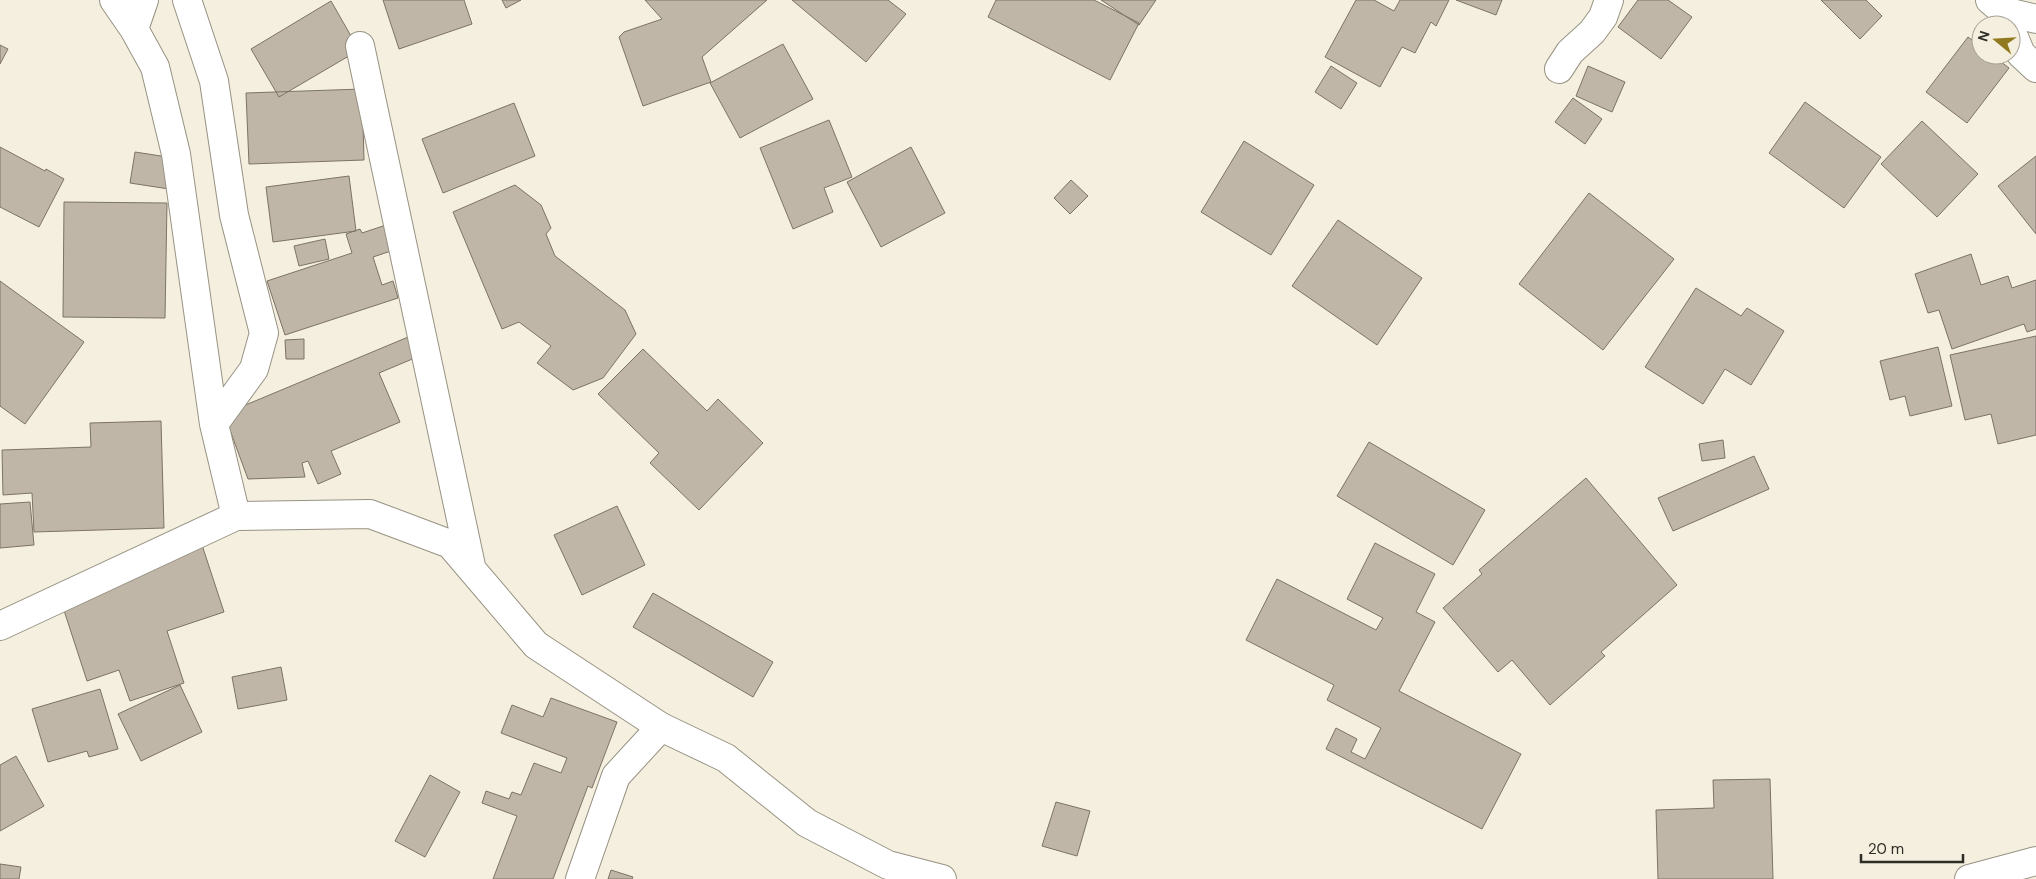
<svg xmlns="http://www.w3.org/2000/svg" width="2036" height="879" viewBox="0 0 2036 879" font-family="'DM Sans',sans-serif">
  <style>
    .building { fill: #c0b6a8; stroke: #7c7366 }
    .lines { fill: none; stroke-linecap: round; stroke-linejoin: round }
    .street-casing { stroke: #979283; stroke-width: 30 }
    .secondary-casing { stroke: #979283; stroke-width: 30 }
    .street { stroke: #fff; stroke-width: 28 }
    .secondary { stroke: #fff; stroke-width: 28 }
  </style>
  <rect width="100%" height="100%" fill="#f4efde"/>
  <path class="building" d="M383 0H464L472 24 399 49Z
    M502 0H521L506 8Z
    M645 0H767L702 57 711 82 643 106 619 37 624 32 662 19Z
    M792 0H888L906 14 866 62Z
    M996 0H1094L1139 23 1110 80 988 17Z
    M1101 0H1156L1139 25Z
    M1356 0H1374L1394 11 1400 0H1449L1436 26 1431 22 1415 53 1402 47 1380 87 1325 57Z
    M1456 0H1502L1496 15Z
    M1638 0H1668L1692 17 1661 59 1618 27Z
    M1821 0H1866L1882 16 1860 39Z
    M331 1 359 50 279 97 251 49Z
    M1968 37 1981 47V55H1992L2009 68 1967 123 1926 92Z
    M783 44 813 99 740 138 710 83Z
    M0 45 8 49 0 64Z
    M1331 66 1357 83 1341 109 1315 92Z
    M1588 66 1625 82 1612 112 1576 96Z
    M362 89 364 160 249 164 246 93Z
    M1573 98 1602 119 1585 144 1555 122Z
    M1805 102 1881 157 1844 208 1769 153Z
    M514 103 535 156 443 193 422 139Z
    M829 120 852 177 824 188 833 212 793 229 760 148Z
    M1922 121 1978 174 1937 217 1881 164Z
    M1244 141 1314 185 1271 255 1201 212Z
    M0 147 45 171 46 169 64 179 39 227 0 207Z
    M911 147 945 213 881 247 847 182Z
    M135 152 174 158 169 189 130 183Z
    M2036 156V234L1998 186Z
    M349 176 356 231 273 242 266 187Z
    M1071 180 1088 196 1070 214 1054 198Z
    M515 185 541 205 551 228 546 234 555 256 625 310 636 334 603 378 573 390 537 363 551 346 519 322 502 329 453 212Z
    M1589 193 1674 259 1603 350 1519 284Z
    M64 202 167 203 165 318 63 317Z
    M407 218 415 243 373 257 382 285 393 281 398 298 285 335 267 281 352 253 346 234 360 229 362 233Z
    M1338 220 1422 278 1377 345 1292 286Z
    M325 239 329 259 299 266 294 246Z
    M1971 254 1981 285 2008 276 2012 288 2036 280V329L2027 332 2024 324 1952 349 1939 310 1928 313 1915 274Z
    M0 281 84 342 25 424 0 406Z
    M1696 288 1741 316 1747 308 1784 331 1751 385 1725 369 1703 404 1645 367Z
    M413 335 422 355 379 373 400 422 331 451 341 474 318 484 308 461 302 463 305 477 248 479 224 414Z
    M2036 336V435L1998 444 1991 414 1965 420 1950 355Z
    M304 339V359H286L285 340Z
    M1938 347 1952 406 1910 416 1905 396 1890 400 1880 361Z
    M643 349 707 411 718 399 763 443 699 510 650 463 659 453 598 394Z
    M161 421 164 528 34 532 32 493 3 495 2 450 91 447 90 423Z
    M1723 440 1725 458 1702 461 1699 444Z
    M1369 442 1485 510 1453 565 1337 496Z
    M1754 456 1769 489 1673 531 1658 498Z
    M1586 478 1677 585 1601 652 1605 656 1550 705 1512 660 1498 672 1443 608 1482 574 1479 570Z
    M30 502 34 545 0 548V504Z
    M617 506 645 565 582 595 554 535Z
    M1375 543 1435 574 1416 612 1435 622 1399 691 1521 754 1482 829 1326 749 1336 728 1357 739 1351 752 1365 759 1381 728 1327 700 1334 685 1246 640 1277 579 1376 630 1383 618 1347 599Z
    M202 545 224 612 167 631 184 683 130 701 119 670 87 681 58 592Z
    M653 593 773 662 753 697 633 627Z
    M281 667 287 700 238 709 232 677Z
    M180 685 202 732 141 761 118 714Z
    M100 689 118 749 89 757 87 751 48 762 32 709Z
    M551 698 617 722 592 788 588 786 553 879H493L517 816 482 803 486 791 509 799 512 792 521 795 534 763 561 773 567 758 501 733 512 705 543 717Z
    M16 756 44 806 0 831V765Z
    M430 775 460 792 425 857 395 841Z
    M1770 779 1773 879H1658L1656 810 1714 808 1713 780Z
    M1056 802 1090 811 1077 856 1042 846Z
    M0 864 21 867 19 879H0Z
    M611 870 633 877 632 879H608Z"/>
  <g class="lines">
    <g class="street-casing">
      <path id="street" d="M114 0 134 29 155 67 176 154 214 424 236 516
        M187 0 214 81 234 215 264 333 254 369 214 424
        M134 29 144 0
        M2011 30 2021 54 2036 68
        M360 46 471 566
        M1559 69 1570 52 1592 32 1603 17 1609 0
        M0 626 236 516 370 514 450 544 536 645 661 727"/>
    </g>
    <g class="secondary-casing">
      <path id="secondary" d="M1990 0 2003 11 2036 19
        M580 879 616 776 661 727 726 758 807 823 888 865 942 879
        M1969 879 2036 861"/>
    </g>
    <use href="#street" class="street"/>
    <use href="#secondary" class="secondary"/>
  </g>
  <g transform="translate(1996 40) rotate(288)"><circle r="24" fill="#f4efde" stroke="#a5a195"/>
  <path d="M0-4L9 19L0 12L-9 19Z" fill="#91791f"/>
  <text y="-8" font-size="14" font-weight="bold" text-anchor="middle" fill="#2f2d27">N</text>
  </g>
  <path d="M1861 854v8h102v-8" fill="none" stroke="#2f2d27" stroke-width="2.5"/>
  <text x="1868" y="854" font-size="15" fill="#2f2d27" stroke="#f4efde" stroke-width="4" paint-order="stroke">20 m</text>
</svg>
